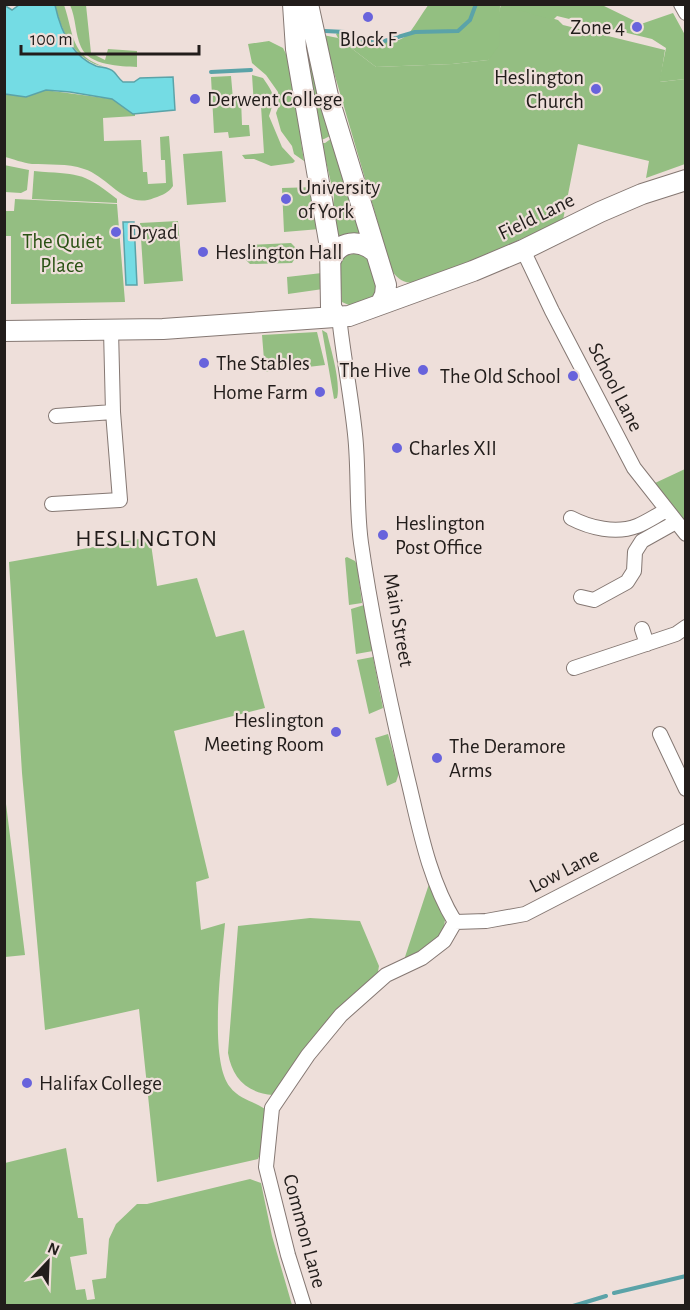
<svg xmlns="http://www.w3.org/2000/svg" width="690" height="1310" viewBox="0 0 690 1310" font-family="'Alegreya Sans',sans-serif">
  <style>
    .green { fill: #94be82 }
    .forest { fill: #93bf81 }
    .water { fill: #74dce4; stroke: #5ba3a8; stroke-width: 1.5 }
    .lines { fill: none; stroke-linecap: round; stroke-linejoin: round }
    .stream { stroke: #5ba3a8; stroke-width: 4 }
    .street-casing { stroke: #857873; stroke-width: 16 }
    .secondary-casing { stroke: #857873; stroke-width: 22 }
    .street { stroke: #fff; stroke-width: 14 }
    .secondary { stroke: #fff; stroke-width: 20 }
    .poi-dot { fill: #6863dc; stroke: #eedfda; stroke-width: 2 }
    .labels { text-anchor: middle; stroke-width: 4.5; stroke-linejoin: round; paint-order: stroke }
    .poi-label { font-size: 21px; fill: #221d1b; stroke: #eedfda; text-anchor: start }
    .street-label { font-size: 21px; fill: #221d1b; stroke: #eedfda }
    .park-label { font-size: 21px; fill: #295113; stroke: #eedfda }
    .quarter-label { font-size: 24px; letter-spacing: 1.5px; fill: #221d1b; stroke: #eedfda }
  </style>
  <rect width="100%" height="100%" fill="#eedfda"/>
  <path class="green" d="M501 4 558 20 563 25 665 50 660 82 685 79V164L646 178 649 161 578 144 563 220 477 259 414 283C403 283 398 279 392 271L323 35 338 38 376 67 452 64 488 60Z
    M55 5H64C74 34 70 56 105 67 74 61 62 32 55 5Z
    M70 5H86L91 53 105 60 108 49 137 51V67C121 66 89 66 81 47 75 34 76 18 70 5Z
    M308 39 332 135 324 139 319 140 303 43Z
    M252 75 263 78C274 94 276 96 269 116L282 147 295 161 293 163 271 166 254 159H245L242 155 264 153 261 106H254Z
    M231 76 233 99H241L242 125H249L250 136 229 138 228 132 214 133 211 77Z
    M45 90 112 99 135 114V116L103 118 104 141 141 140 143 172H147L148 184 166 183 165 160H161L160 137 169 136 173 186C168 193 163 195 154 198 125 210 108 176 84 169 67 163 49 165 32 164 23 163 13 159 5 157V94L26 97Z
    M332 138 338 145 362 240 340 237 336 233 333 206 334 196 325 157 321 152 319 143H325Z
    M222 151 226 202 187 205 183 154Z
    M4 165 29 170 27 190 21 193 5 192Z
    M34 171C77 175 81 170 117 199V203L32 199Z
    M316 187 320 229 284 232 282 188Z
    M15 199 117 204 125 302 11 304V236H5L4 211H14Z
    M178 221 183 281 144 284 140 223Z
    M291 243 297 249V255L292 263 250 264 244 258V252L250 245Z
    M358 253 366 255 377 279 376 296 351 306 342 302 339 262 343 256Z
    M322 273 323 289 288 294 287 277Z
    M322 330 327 333C331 350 341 382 337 398L334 399Z
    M317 332 325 365 265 372 262 335Z
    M685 469V522L655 483Z
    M150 537 157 586 197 578 216 637 244 630 265 708 174 731 209 878 196 882 201 930 225 923C222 959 208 1060 230 1087 239 1099 253 1101 265 1109L261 1152 258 1159 157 1182 139 1009 45 1030 22 773 9 562Z
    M347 557 355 561 357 565 362 603 349 605 345 558Z
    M364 605 373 651 356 654 351 609Z
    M373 657 383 708 369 714 357 660Z
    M388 734 399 773 396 782 387 786 375 738Z
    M5 796 25 955 5 957H4Z
    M429 884 445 920 443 933 422 952 404 960Z
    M310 918 360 921 379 966 377 977C334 1007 305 1054 273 1095 246 1093 232 1077 228 1053L238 926Z
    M66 1148 78 1218H83L87 1254 70 1257 76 1290 85 1289 87 1300 95 1299 92 1280 106 1278 109 1239 116 1224 137 1204H147L250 1179 261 1183 272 1236 292 1305H5V1163Z"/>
  <path class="forest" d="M429 4 500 5 499 46 488 60 452 64 376 67 338 38 336 34 339 32C360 36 394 52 410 32 417 23 422 13 429 4Z
    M501 5H602L641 24 673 13 685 35V79L659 82 666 48 652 39 557 16 553 20Z
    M269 41 283 48 289 60 303 140 301 142 304 161 294 154 292 146 281 131 276 113 279 106 278 92 266 75 252 63 248 44Z"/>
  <path class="water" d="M4 5 12 10 19 5H55C60 28 71 56 96 66 102 68 109 67 114 72 117 75 119 79 123 82H134L140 78 173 77 175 110 133 114 112 99 70 92 46 90 26 97 5 94Z
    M123 222H134L137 285H126Z"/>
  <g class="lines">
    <path class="stream" d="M325 31 345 32 356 38 381 42 415 32 458 31 470 20 476 4
      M211 72 251 70
      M614 1293 686 1276
      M573 1306 606 1296"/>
    <g class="street-casing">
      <path id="street" d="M681 4 686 13
        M523 250 552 311 634 468 686 534
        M339 316C343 355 351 395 355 434 359 470 356 507 361 543 372 621 389 699 407 776 419 825 428 878 455 922
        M56 416 113 412
        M52 504 120 500 113 412 111 330
        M571 518C590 528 616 534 637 526 647 522 657 515 667 510
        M581 597 594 600 627 582 634 571 635 552 642 541 676 522
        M642 629 647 644
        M574 668 676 634 686 627
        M660 734 686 789
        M455 922 486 921 525 914 686 831
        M304 1306 288 1255 266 1167 272 1108 308 1055 341 1015 386 975 422 958 444 941 455 922"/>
    </g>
    <g class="secondary-casing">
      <path id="secondary" d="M293 4 296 49 330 247 331 307 336 316
        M308 4 328 96 386 285 385 295 381 303
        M331 260C338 240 360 239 375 252
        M4 331 163 329 349 316 473 271 523 250 600 212 642 194 686 180"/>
    </g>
    <use href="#street" class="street"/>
    <use href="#secondary" class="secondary"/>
  </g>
  <g class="poi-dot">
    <circle cx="368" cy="17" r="6"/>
    <circle cx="637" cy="27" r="6"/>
    <circle cx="596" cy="89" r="6"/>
    <circle cx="195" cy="99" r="6"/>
    <circle cx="286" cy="199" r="6"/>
    <circle cx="116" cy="232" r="6"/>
    <circle cx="203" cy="252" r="6"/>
    <circle cx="204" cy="363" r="6"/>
    <circle cx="423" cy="370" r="6"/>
    <circle cx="573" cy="376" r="6"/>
    <circle cx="320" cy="392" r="6"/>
    <circle cx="397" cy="448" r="6"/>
    <circle cx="383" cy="535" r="6"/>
    <circle cx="336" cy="732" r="6"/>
    <circle cx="437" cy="758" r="6"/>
    <circle cx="27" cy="1083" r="6"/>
  </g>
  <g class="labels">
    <g class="poi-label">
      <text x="625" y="34" text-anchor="end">Zone 4</text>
      <text x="368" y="46" text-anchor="middle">Block F</text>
      <text x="584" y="84" text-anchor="end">Heslington<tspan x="584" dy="24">Church</tspan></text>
      <text x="207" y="106">Derwent College</text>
      <text x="298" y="194">University<tspan x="298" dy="24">of York</tspan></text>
      <text x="128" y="239">Dryad</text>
      <text x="215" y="259">Heslington Hall</text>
      <text x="216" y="370">The Stables</text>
      <text x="411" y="377" text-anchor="end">The Hive</text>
      <text x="561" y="383" text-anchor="end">The Old School</text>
      <text x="308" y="399" text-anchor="end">Home Farm</text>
      <text x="409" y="455">Charles XII</text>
      <text x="395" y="530">Heslington<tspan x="395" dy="24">Post Office</tspan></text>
      <text x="324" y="727" text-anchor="end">Heslington<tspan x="324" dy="24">Meeting Room</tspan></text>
      <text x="449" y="753">The Deramore<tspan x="449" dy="24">Arms</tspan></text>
      <text x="39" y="1090">Halifax College</text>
    </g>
    <g class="street-label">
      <text transform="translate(536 216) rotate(-26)" y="7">Field Lane</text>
      <text transform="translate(616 387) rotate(63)" y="7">School Lane</text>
      <text transform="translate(399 620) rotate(80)" y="7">Main Street</text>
      <text transform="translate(564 870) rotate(-27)" y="7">Low Lane</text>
      <text transform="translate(305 1231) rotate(75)" y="7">Common Lane</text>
    </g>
    <g class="park-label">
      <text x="62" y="248">The Quiet<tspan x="62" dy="24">Place</tspan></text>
    </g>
    <g class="quarter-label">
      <text x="147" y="546">HESLINGTON</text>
    </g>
  </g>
  <rect width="690" height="1310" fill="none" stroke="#221d1b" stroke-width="12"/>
  <g transform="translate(48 1262) rotate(23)" stroke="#eedfda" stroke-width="4.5" paint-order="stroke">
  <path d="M0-4.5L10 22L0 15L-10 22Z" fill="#221d1b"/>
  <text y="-9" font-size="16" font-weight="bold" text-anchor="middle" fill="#221d1b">N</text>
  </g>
  <path d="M21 45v9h178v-9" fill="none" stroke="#221d1b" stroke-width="3"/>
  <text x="30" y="45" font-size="18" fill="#221d1b" stroke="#eedfda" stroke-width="4.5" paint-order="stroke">100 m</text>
</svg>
